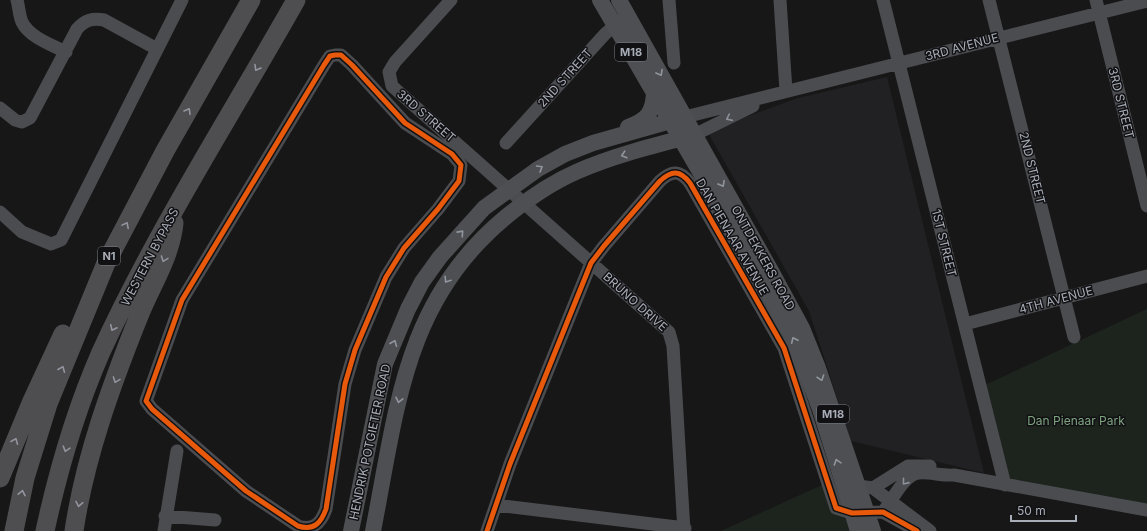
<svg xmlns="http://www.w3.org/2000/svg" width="1147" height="531" viewBox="0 0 1147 531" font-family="Inter,sans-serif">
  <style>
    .built { fill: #212123 }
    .green { fill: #1d241e }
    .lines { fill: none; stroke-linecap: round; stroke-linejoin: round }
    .minor { stroke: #4b4c50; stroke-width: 13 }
    .major { stroke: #4d4f52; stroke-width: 16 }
    .highway { stroke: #4e4e51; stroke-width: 19 }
    .cycleway-casing { stroke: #111113; stroke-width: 8 }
    .cycleway { stroke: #e8590c; stroke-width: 5 }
    .oneway { stroke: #92959e }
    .oneway2 { stroke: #91969e }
    .oneway3 { stroke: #8c9099 }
    .labels { text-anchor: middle; stroke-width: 3; stroke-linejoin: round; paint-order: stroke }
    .shield { fill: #111113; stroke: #7b7e86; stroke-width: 1 }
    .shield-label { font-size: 11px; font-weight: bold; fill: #a8adb8 }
    .street-label { font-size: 12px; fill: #a8adb8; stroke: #111113 }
    .park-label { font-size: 12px; fill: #7fa381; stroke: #111113 }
  </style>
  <rect width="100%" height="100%" fill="#171717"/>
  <path class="built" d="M887 77 984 473 851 441 809 311 707 131 798 98Z"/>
  <path class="green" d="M1147 309V507L1008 483 983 386Z
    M824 484 853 531H721Z"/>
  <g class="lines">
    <path class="minor" d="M17 0C19 7 19 15 22 22 29 37 52 45 66 52
      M451 0 395 62 389 72 392 86 669 332 673 346 684 531
      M669 0 674 63
      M780 0 786 91
      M883 0 1005 485
      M989 0 1074 337
      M1096 0 1147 206
      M335 55H341L352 65 405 123 452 154 461 165 459 181 438 209 404 248 386 277 355 350 345 384 326 509C321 523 314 531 298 526L246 491 152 409 146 401 182 300 324 65 330 56Z
      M0 108 15 120 22 122 30 118 77 29C85 20 92 18 104 20L157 49
      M685 117 1147 1
      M694 135 753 106
      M506 143 605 34 622 19
      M0 212 22 232 51 244 61 240 182 0
      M965 324 1147 276
      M850 488 858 486 873 488 930 531
      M873 488 908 466H930
      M496 505 685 528
      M883 512C892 501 904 474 919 473 930 472 942 476 954 475L1147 510
      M165 516 215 520
      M164 531 177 451
      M487 531 510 464 591 263 604 246 660 181C672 170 680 170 690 183L784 348 836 508 852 513 883 512 917 531"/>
    <path class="major" d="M600 0 746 251 795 343 820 409 858 531
      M619 0 771 271 802 328 818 368 873 531
      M628 127C647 120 653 113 654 93
      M351 531 385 364 408 309 422 282 440 257 484 208 538 169 565 154 593 143 681 118
      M373 531C397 409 404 300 507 216 528 199 551 183 576 172 612 156 652 146 691 136"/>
    <path class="highway" d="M0 478 32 401 63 334
      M14 531 25 478 48 404 106 263 165 151 251 0
      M45 531C58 471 76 409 101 352 157 230 230 117 296 0
      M74 531C85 457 111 386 139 316 151 286 171 256 174 223"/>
    <g class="cycleway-casing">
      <path id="cycleway" d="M335 55H341L352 65 405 123 452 154 461 165 459 181 438 209 404 248 386 277 355 350 345 384 326 509C321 523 314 531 298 526L246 491 152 409 146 401 182 300 324 65 330 56Z
        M487 531 510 464 591 263 604 246 660 181C672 170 680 170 690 183L784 348 836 508 852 513 883 512 917 531"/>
    </g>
    <use href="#cycleway" class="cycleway"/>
  </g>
  <defs><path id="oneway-chevron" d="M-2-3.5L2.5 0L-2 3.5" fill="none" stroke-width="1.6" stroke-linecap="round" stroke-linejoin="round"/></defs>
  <g class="oneway">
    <use href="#oneway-chevron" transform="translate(257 68) rotate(120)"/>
    <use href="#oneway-chevron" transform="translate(188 111) rotate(-60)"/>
    <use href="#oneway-chevron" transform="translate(126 225) rotate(-62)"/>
    <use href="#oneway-chevron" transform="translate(164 259) rotate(110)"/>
    <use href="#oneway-chevron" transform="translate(113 328) rotate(116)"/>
    <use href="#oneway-chevron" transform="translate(62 369) rotate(-68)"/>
    <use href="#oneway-chevron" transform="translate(116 380) rotate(110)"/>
    <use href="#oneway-chevron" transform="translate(15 441) rotate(-68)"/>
    <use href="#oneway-chevron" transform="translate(66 449) rotate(107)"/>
    <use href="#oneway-chevron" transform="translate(22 493) rotate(-78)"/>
    <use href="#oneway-chevron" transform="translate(79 504) rotate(101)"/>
  </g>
  <g class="oneway2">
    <use href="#oneway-chevron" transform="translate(660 73) rotate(61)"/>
    <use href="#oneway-chevron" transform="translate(624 155) rotate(162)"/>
    <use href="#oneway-chevron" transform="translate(540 168) rotate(-30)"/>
    <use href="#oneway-chevron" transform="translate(722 184) rotate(61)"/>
    <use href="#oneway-chevron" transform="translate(461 233) rotate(-48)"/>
    <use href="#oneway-chevron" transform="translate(447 280) rotate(123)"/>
    <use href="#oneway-chevron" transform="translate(794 340) rotate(-115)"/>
    <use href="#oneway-chevron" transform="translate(394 343) rotate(-68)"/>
    <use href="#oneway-chevron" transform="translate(821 378) rotate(71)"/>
    <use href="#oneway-chevron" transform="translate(399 400) rotate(102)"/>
    <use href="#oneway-chevron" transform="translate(837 462) rotate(-108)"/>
  </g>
  <g class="oneway3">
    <use href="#oneway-chevron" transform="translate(729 118) rotate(154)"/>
    <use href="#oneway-chevron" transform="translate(905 482) rotate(129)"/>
  </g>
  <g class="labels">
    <g class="shield">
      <rect x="615" y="43" width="32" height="18" rx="3"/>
      <rect x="98" y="247" width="22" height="18" rx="3"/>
      <rect x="817" y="405" width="32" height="18" rx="3"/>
    </g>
    <g class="shield-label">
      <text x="631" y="56">M18</text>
      <text x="109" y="260">N1</text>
      <text x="833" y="418">M18</text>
    </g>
    <g class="street-label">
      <text transform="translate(962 47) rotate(-15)" y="4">3RD AVENUE</text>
      <text transform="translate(565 78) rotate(-48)" y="4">2ND STREET</text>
      <text transform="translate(1121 103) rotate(76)" y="4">3RD STREET</text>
      <text transform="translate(426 116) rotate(41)" y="4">3RD STREET</text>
      <text transform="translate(1032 168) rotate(76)" y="4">2ND STREET</text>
      <text transform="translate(732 237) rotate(60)" y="4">DAN PIENAAR AVENUE</text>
      <text transform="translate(944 243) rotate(76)" y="4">1ST STREET</text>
      <text transform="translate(150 257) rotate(-62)" y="4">WESTERN BYPASS</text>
      <text transform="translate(763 258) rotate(61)" y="4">ONTDEKKERS ROAD</text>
      <text transform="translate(1056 300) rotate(-15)" y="4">4TH AVENUE</text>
      <text transform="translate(635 302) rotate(42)" y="4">BRUNO DRIVE</text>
      <text transform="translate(370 442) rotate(-78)" y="4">HENDRIK POTGIETER ROAD</text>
    </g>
    <g class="park-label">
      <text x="1076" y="425">Dan Pienaar Park</text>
    </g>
  </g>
  <path d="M1011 515v6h65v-6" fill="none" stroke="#a8adb8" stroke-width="2"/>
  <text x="1017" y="515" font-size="12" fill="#a8adb8" stroke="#111113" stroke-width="3" paint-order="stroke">50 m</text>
</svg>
